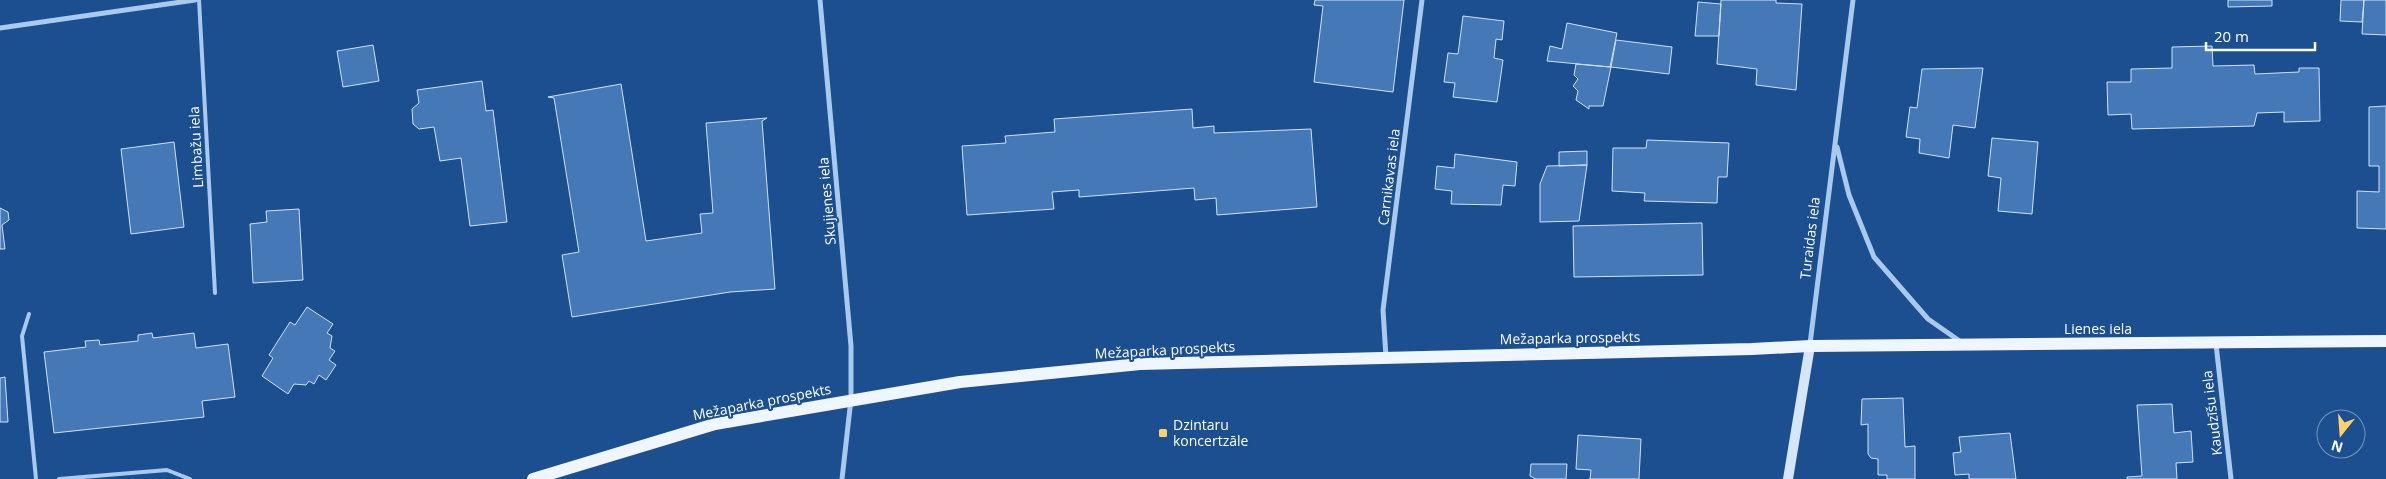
<svg xmlns="http://www.w3.org/2000/svg" width="2386" height="479" viewBox="0 0 2386 479" font-family="'Open Sans',sans-serif">
  <style>
    .building { fill: #4478b7; stroke: #cfe3fa }
    .lines { fill: none; stroke-linecap: round; stroke-linejoin: round }
    .lane { stroke: #a9c9ee; stroke-width: 4 }
    .street { stroke: #a9c9ee; stroke-width: 5 }
    .secondary { stroke: #d6e6fa; stroke-width: 10 }
    .primary { stroke: #f0f6ff; stroke-width: 12 }
    .poi-dot { fill: #ffd166; stroke: #1b4f8f; stroke-width: 2 }
    .labels { text-anchor: middle; stroke-width: 4; stroke-linejoin: round; paint-order: stroke }
    .street-label { font-size: 14px; fill: #fff; stroke: #1b4f8f }
    .poi-label { font-size: 14px; fill: #fff; stroke: #1b4f8f; text-anchor: start }
  </style>
  <rect width="100%" height="100%" fill="#1b4f8f"/>
  <path class="building" d="M1315 0H1404L1393 92 1314 82 1323 6 1314 5Z
    M1721 0H1776V3L1802 4 1796 90 1756 85 1757 69 1717 64Z
    M2228 0H2272V6L2228 7Z
    M2341 0H2364L2362 22 2340 21Z
    M2364 0H2386V35L2362 34Z
    M1698 2 1721 4 1719 36H1695Z
    M1463 16 1504 21 1502 40 1496 39 1494 58 1503 60 1497 102 1453 97 1455 83 1444 82 1448 53 1458 54Z
    M1567 23 1617 33 1610 67 1547 61 1550 46 1562 49Z
    M1616 40 1672 47 1669 74 1611 67Z
    M373 45 379 81 343 87 337 51Z
    M2212 46 2213 66 2254 65 2255 74 2299 72V68H2319L2320 121 2284 122V112L2257 113 2254 126 2132 129 2131 114 2108 115 2107 82H2131V69L2172 68V47Z
    M1576 64 1611 67 1603 106H1589V109L1576 100 1578 91 1573 86 1578 79 1574 75Z
    M1983 68 1975 128 1953 125 1949 158 1919 153 1920 139 1906 137 1910 107 1917 108 1922 69Z
    M482 81 486 111 493 110 507 222 470 226 461 158 440 161 434 127 419 129 413 124 412 109 419 103 417 90Z
    M621 84 646 241 702 233 700 214 713 213 706 123 767 118 762 121 775 289 730 292 572 317 562 255 579 252 554 98 548 97Z
    M2386 106V229L2357 228V191L2379 192V166H2369V107Z
    M1192 109 1193 128 1214 126V133L1311 129 1317 207 1217 215 1216 198 1195 200 1194 188 1079 197V190L1052 192 1054 209 967 215 962 146 1006 143 1005 136 1055 132 1054 119Z
    M1992 138 2038 142 2032 214 1998 211 2001 178 1988 176Z
    M1647 140 1729 143 1727 177H1718L1717 203 1644 201 1645 193 1612 191 1613 148H1646Z
    M174 142 184 227 131 234 121 149Z
    M1587 151V165L1559 166V152Z
    M1455 154 1517 162 1515 186 1503 185 1501 205 1451 204 1452 191 1435 189 1437 166 1454 168Z
    M1587 165 1579 221 1540 222V184L1547 166Z
    M0 208 8 212 9 220 2 225 5 249H0Z
    M299 209 303 280 253 283 250 224 267 222 266 211Z
    M1702 223 1703 275 1574 277 1573 226Z
    M307 307 333 324 327 333 332 336 330 348 335 351 329 360 336 365 326 380 319 375 314 384 309 381 306 385 294 384 288 394 262 376 273 358 269 355 290 322 295 325Z
    M152 333 153 338 194 333 196 348 228 344 235 397 202 401 204 417 54 433 44 352 86 347 85 341 99 340 100 345 138 341V335Z
    M5 377 8 422H0V378Z
    M1903 398 1905 447 1915 446V479H1887V475H1878V459L1871 458 1868 454V424L1861 425 1862 399Z
    M2172 404 2174 433 2191 431 2193 462 2176 463 2177 479H2127V477L2142 476 2137 405Z
    M2010 433 2016 479H1969V474L1955 475 1953 453 1961 452 1959 437Z
    M1578 435 1641 439 1639 479H1590L1591 470 1576 469Z
    M1531 464H1567L1566 479H1536L1530 476Z"/>
  <g class="lines">
    <path class="lane" d="M199 0 215 293
      M29 314 22 336 36 479
      M59 479 167 470 190 479"/>
    <path class="street" d="M820 0 851 346V399L842 479
      M0 28 195 0
      M1837 147 1849 195 1874 257 1928 319 1961 342
      M1810 344 1853 0
      M2216 344 2231 479
      M1386 357 1383 310 1422 0"/>
    <path class="secondary" d="M1788 479 1810 346"/>
    <path class="primary" d="M533 479 715 424 960 382 1140 364 1752 349 1810 346 2386 341"/>
  </g>
  <rect class="poi-dot" x="1158" y="428" width="10" height="10" rx="2.5"/>
  <g class="labels">
    <g class="street-label">
      <text transform="translate(196 147) rotate(-93)" y="5">Limbažu iela</text>
      <text transform="translate(1389 177) rotate(-83)" y="5">Carnikavas iela</text>
      <text transform="translate(827 201) rotate(-95)" y="5">Skujienes iela</text>
      <text transform="translate(1810 238) rotate(-83)" y="5">Turaidas iela</text>
      <text x="2098" y="334">Lienes iela</text>
      <text transform="translate(1570 338) rotate(-1)" y="5">Mežaparka prospekts</text>
      <text transform="translate(1165 350) rotate(-3)" y="5">Mežaparka prospekts</text>
      <text transform="translate(762 402) rotate(-11)" y="5">Mežaparka prospekts</text>
      <text transform="translate(2212 413) rotate(-97)" y="5">Kaudzīšu iela</text>
    </g>
    <g class="poi-label">
      <text x="1173" y="430">Dzintaru<tspan x="1173" dy="16">koncertzāle</tspan></text>
    </g>
  </g>
  <g transform="translate(2341 434) rotate(197)"><circle r="24" fill="#1b4f8f" stroke="#7695bc"/>
  <path d="M0-4L9 19L0 12L-9 19Z" fill="#ffd166"/>
  <text y="-8" font-size="14" font-weight="bold" text-anchor="middle" fill="#ffffff">N</text>
  </g>
  <path d="M2206 42v8h109v-8" fill="none" stroke="#ffffff" stroke-width="2.5"/>
  <text x="2214" y="42" font-size="15" fill="#ffffff" stroke="#1b4f8f" stroke-width="4" paint-order="stroke">20 m</text>
</svg>
